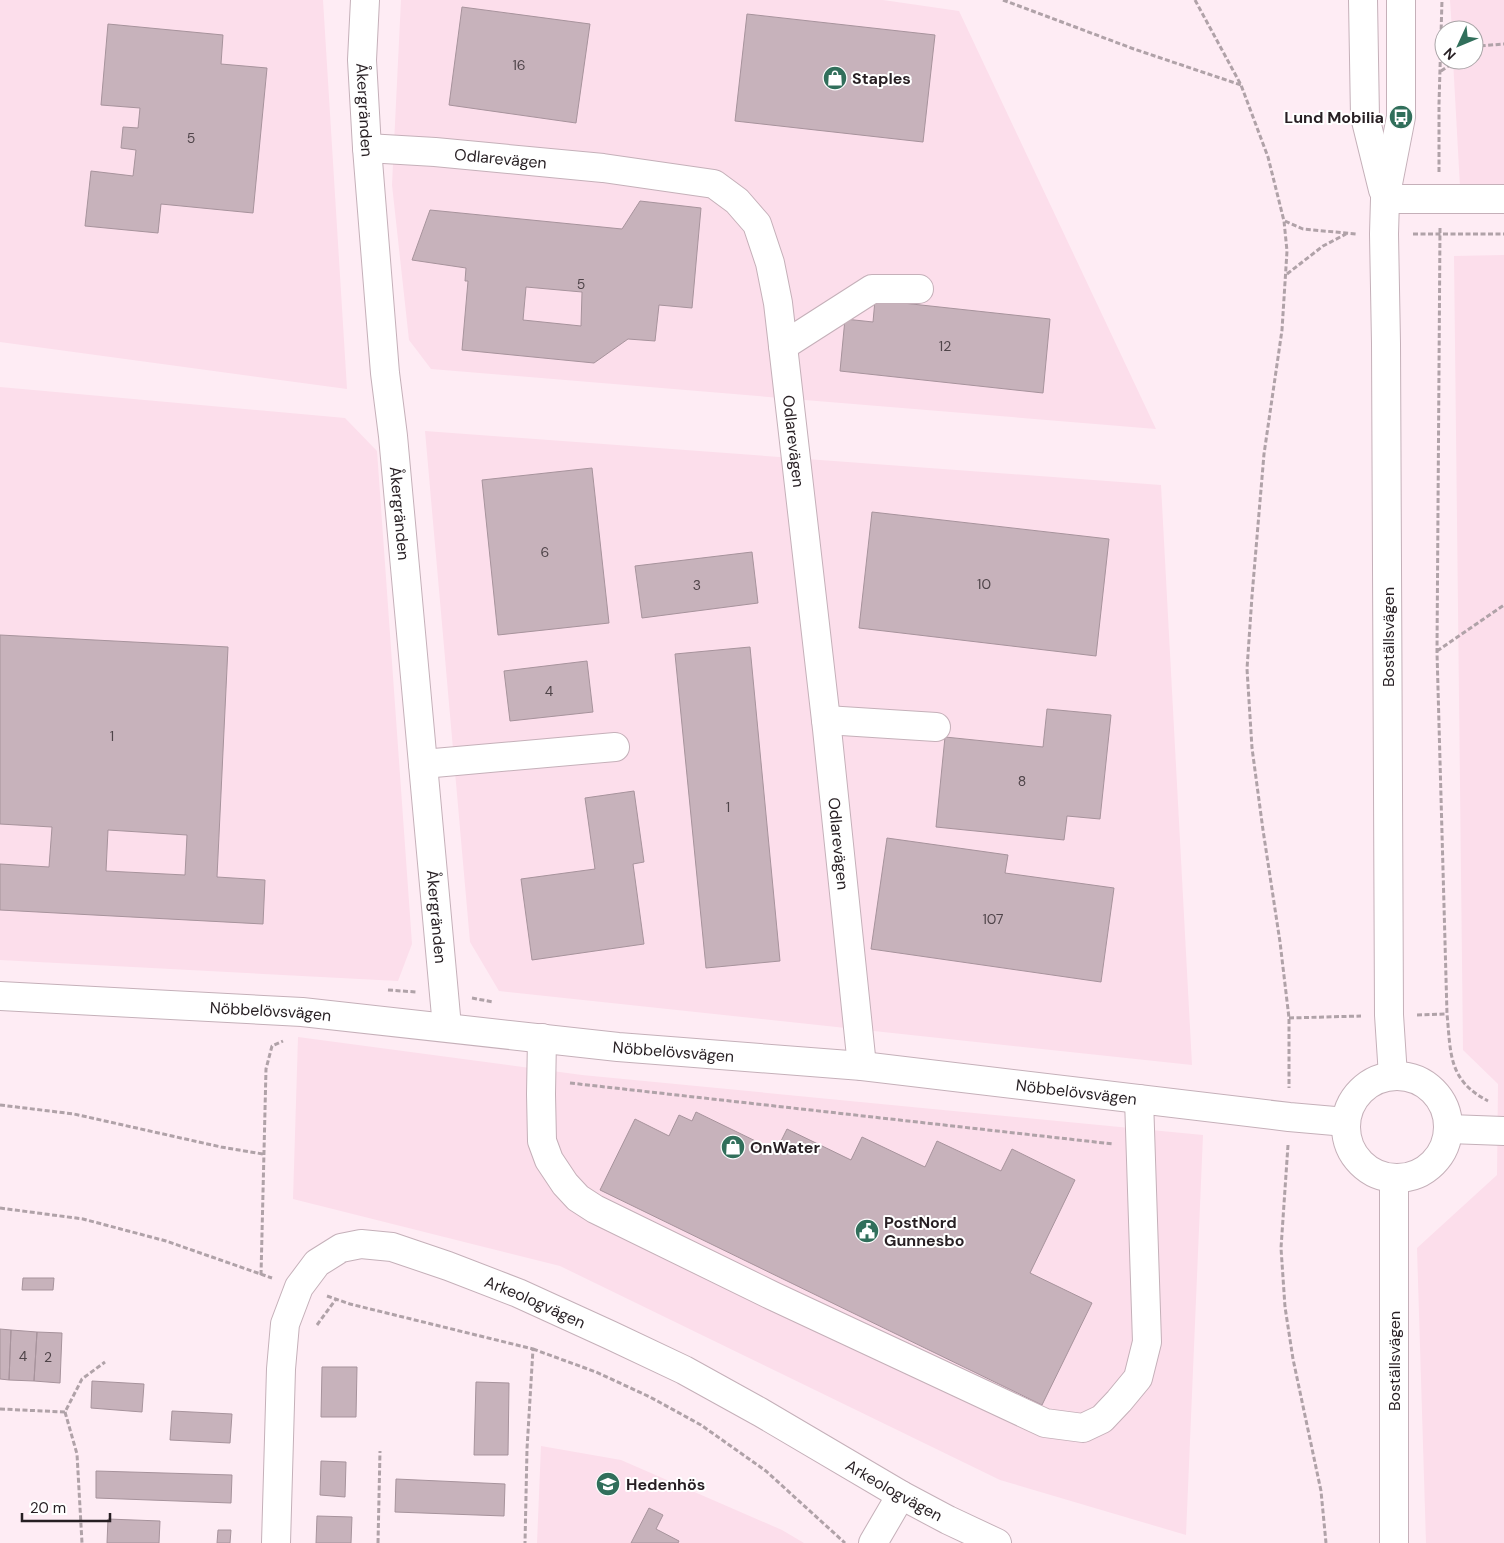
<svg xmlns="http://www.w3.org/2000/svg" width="1504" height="1543" viewBox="0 0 1504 1543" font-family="'DM Sans',sans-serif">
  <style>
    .built { fill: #fcdeeb }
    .building { fill: #c7b2bb; stroke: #a7939c; fill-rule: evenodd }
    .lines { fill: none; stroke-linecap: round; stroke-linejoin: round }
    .minor-casing { stroke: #c5b0b9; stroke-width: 30 }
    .path { stroke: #b0a2a8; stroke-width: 3; stroke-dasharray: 5 2.5; stroke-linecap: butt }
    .minor { stroke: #fff; stroke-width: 28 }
    .labels { text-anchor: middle; stroke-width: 4; stroke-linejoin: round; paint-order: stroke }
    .number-label { font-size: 14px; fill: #4f4449 }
    .poi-label { font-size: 16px; font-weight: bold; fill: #271f23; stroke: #fff; text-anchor: start }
    .street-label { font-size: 16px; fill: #271f23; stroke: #fff }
  </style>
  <rect width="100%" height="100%" fill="#feecf4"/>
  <path class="built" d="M0 0H323L347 389 0 342Z
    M401 0H883L959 11 1156 429 431 369 409 340 392 185Z
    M1450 0H1504V186L1460 187 1453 60H1474V30H1452Z
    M1504 255V1543H1426L1417 1248 1497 1175 1498 1084 1463 1050 1454 256Z
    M0 387 345 418 377 451 412 944 398 981 0 960Z
    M425 431 1161 485 1192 1065 499 991 470 942Z
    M298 1037 582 1075 1203 1135 1186 1535 1000 1480 560 1266 293 1199Z
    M541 1446 621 1460 782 1530 804 1543H678L656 1529 663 1515 650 1508 631 1543H537Z"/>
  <path class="building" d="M462 7 590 24 576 123 449 105Z
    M747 14 935 35 923 142 735 121Z
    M108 24 223 35 221 64 267 68 253 213 161 204 158 233 85 226 91 171 133 176 136 150 121 148 123 127 138 128 140 108 101 105Z
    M640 201 701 208 692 308 659 305 655 341 628 339 594 363 462 350 468 281H465L466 268 412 260 430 210 622 229ZM526 287 582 292 581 326 523 320Z
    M875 300 1050 319 1043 393 840 371 845 319 873 322Z
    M592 468 609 623 498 635 482 480Z
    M872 512 1109 539 1096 656 859 628Z
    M752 552 758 603 642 618 635 566Z
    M0 635 228 647 217 877 265 880 263 924 0 910V864L49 867 52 827 0 824ZM108 830 187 835 185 875 106 871Z
    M750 647 780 961 706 968 675 654Z
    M587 661 593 712 510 721 504 671Z
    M1047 709 1111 715 1100 819 1067 816 1064 840 936 827 945 737 1043 747Z
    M634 791 644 862 633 864 644 944 532 960 521 879 595 869 585 798Z
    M887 838 1008 855 1005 873 1114 888 1101 982 871 949Z
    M696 1112 776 1151 787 1129 851 1160 862 1137 925 1167 937 1141 1001 1171 1012 1149 1075 1180 1030 1273 1092 1303 1042 1405 600 1190 635 1119 669 1136 679 1115 692 1121Z
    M23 1278H54L53 1290H22Z
    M0 1329 11 1330 9 1380 0 1379Z
    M11 1330 37 1332 34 1381 9 1380Z
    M37 1332 62 1333 60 1383 34 1381Z
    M322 1367H357L356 1417H321Z
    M92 1381 144 1384 142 1412 91 1408Z
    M476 1382 509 1383 508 1455H474Z
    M172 1411 232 1414 230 1443 170 1440Z
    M321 1461 346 1462 345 1497 320 1495Z
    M96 1471 232 1475 231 1503 96 1498Z
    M396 1479 505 1484 504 1516 395 1512Z
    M649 1508 663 1515 656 1529 679 1541 678 1543H631Z
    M317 1516 352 1517 351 1543H316Z
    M108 1519 160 1521 159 1543H107Z
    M218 1530H231L230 1543H217Z"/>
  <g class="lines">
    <g class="minor-casing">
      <g id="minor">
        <path id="s1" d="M365 0 362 60 367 148 385 373 393 436 447 1027"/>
        <path d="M1363 0 1365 117 1383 190"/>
        <path id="s2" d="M367 148 435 152 603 168 714 184 737 201 757 224 770 263 778 303 783 346 827 729 862 1066"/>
        <path d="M1385 199H1504"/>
        <path d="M783 346 872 289H919"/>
        <path d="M826 720 936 727"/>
        <path d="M423 764 615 747"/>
        <path id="s3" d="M0 996 302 1012 618 1047 862 1066 1289 1117 1346 1122"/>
        <path d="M542 1038 541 1094 542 1141 549 1160 565 1184 578 1198 595 1209 773 1296 1045 1423 1083 1428 1102 1419 1119 1401 1138 1378 1147 1342 1139 1099"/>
        <circle cx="1397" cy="1127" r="51"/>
        <path d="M1393 1076 1389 1015 1386 343 1384 234 1385 199 1401 117V0"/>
        <path d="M1449 1129 1504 1131"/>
        <path d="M1394 1179V1543"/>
        <path id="s4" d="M276 1543 281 1369 285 1324 299 1287 317 1263 341 1248 361 1244 392 1247 448 1266 518 1293 610 1335 684 1370 760 1412 901 1495 948 1520 997 1543"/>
        <path d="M873 1543 901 1495"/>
      </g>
    </g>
    <path class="path" d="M1003 0 1134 49 1241 85
      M1195 0 1241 85 1268 157 1284 221 1287 251 1282 330 1264 454 1252 596 1247 669 1252 748 1263 830 1280 942 1289 1018V1088
      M1474 49 1479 46 1504 44
      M1441 71 1457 60
      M1439 172V104L1442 0
      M1285 221 1303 229 1356 234
      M1440 228 1437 652 1447 1014C1451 1054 1448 1080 1488 1101
      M1413 234H1504
      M1287 274 1323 246 1346 234
      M1437 651 1504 605
      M388 990 416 992
      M472 998 493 1002
      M1417 1015 1447 1014
      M1289 1018 1361 1016
      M570 1083 1113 1144
      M0 1105 74 1114 221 1147 263 1154
      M1288 1145 1281 1248 1285 1307 1293 1359 1321 1491 1326 1543
      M0 1208 83 1219 166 1241 272 1278
      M261 1275 266 1069 272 1046 283 1041
      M327 1296 350 1304 533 1349 527 1449 525 1543
      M317 1325 336 1299
      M533 1349 596 1372 650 1397 701 1425 766 1471 845 1543
      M0 1409 65 1412 82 1379 105 1362
      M65 1412 77 1454 82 1543
      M378 1543 380 1451"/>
    <use href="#minor" class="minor"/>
  </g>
  <defs>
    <g id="shop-disc" transform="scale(1.25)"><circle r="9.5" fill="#316f5b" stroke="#fff"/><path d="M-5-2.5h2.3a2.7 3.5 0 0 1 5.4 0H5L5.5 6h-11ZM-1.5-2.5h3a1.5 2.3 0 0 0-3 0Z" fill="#fff"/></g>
    <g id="bus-disc" transform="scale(1.25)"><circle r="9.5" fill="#316f5b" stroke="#fff"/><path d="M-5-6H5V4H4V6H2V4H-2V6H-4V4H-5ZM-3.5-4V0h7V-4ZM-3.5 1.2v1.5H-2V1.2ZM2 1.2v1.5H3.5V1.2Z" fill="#fff"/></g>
    <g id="civic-disc" transform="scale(1.25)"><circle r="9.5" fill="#316f5b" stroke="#fff"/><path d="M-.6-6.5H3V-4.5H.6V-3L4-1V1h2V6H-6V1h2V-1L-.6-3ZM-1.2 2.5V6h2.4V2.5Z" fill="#fff"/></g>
    <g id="school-disc" transform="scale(1.25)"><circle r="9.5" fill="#316f5b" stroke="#fff"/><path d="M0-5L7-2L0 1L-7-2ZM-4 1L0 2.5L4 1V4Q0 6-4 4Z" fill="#fff"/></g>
  </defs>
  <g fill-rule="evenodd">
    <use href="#shop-disc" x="835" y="78"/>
    <use href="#bus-disc" x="1401" y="117"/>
    <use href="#shop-disc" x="733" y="1147"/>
    <use href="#civic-disc" x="867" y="1231"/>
    <use href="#school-disc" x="608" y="1484"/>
  </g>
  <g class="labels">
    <g class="number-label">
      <text x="519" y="70">16</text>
      <text x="191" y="143">5</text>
      <text x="581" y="289">5</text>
      <text x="945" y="351">12</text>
      <text x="545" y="557">6</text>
      <text x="984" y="589">10</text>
      <text x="697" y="590">3</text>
      <text x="549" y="696">4</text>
      <text x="112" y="741">1</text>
      <text x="1022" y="786">8</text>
      <text x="728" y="812">1</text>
      <text x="993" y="924">107</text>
      <text x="23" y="1361">4</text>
      <text x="48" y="1362">2</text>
    </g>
    <g class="poi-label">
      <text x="852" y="84">Staples</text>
      <text x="1384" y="123" text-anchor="end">Lund Mobilia</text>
      <text x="750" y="1153">OnWater</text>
      <text x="884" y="1228">PostNord<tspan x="884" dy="18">Gunnesbo</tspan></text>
      <text x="626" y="1490">Hedenhös</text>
    </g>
    <g class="street-label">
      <text dy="6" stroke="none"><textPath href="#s1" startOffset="110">Åkergränden</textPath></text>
      <text dy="6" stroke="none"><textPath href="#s2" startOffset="134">Odlarevägen</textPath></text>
      <text dy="6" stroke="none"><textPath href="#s2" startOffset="629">Odlarevägen</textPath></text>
      <text dy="6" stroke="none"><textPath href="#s1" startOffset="515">Åkergränden</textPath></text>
      <text transform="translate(1388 637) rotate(-90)" y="6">Boställsvägen</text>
      <text dy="6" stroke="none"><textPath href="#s2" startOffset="1034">Odlarevägen</textPath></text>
      <text dy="6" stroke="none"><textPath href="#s1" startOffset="920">Åkergränden</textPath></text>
      <text dy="6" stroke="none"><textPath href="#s3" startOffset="271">Nöbbelövsvägen</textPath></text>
      <text dy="6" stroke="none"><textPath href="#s3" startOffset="676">Nöbbelövsvägen</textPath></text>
      <text dy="6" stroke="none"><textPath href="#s3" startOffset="1081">Nöbbelövsvägen</textPath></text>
      <text dy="6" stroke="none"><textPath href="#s4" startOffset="522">Arkeologvägen</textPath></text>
      <text transform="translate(1394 1361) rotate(-90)" y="6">Boställsvägen</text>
      <text dy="6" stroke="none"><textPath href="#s4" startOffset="928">Arkeologvägen</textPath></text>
    </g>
  </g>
  <g transform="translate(1459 45) rotate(226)"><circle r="24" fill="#ffffff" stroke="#a9a5a7"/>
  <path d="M0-4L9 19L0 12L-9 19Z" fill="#316f5b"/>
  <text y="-8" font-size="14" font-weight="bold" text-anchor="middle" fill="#271f23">N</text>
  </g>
  <path d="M22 1513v8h88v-8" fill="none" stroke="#271f23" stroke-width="2.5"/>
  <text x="30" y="1513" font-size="15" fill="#271f23" stroke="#ffffff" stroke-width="4" paint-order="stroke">20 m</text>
</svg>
